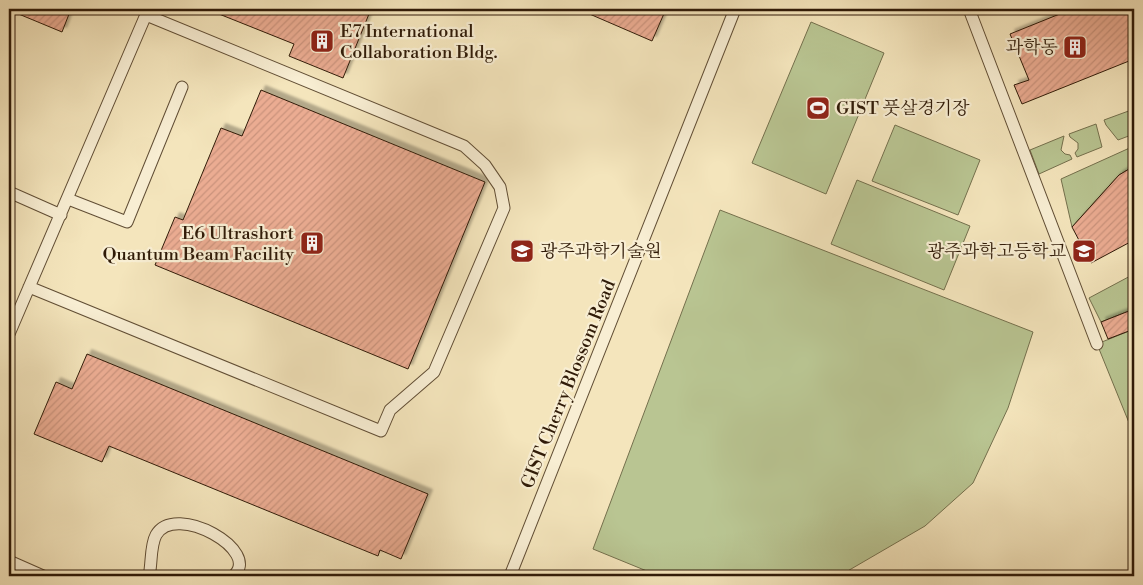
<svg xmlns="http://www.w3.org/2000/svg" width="1143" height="585" viewBox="0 0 1143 585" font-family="'Libre Bodoni','Noto Serif KR',serif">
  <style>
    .grass { fill: #b9c592; stroke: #74704d }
    .building { fill: url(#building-hatch); stroke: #301b08; filter: url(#shadow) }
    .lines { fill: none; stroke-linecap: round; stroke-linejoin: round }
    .lane-casing { stroke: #614e35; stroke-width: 13 }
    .lane { stroke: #f8eed3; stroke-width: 11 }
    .labels { text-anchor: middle; stroke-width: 4.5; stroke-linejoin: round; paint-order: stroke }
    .poi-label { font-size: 18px; fill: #301b08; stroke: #f8eed3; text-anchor: start }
    .street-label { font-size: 18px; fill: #301b08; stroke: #f8eed3 }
  </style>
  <defs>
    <pattern id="building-hatch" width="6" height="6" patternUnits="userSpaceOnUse" patternTransform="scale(1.25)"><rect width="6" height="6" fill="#ebac92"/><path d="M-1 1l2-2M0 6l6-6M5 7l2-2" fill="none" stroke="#ca937c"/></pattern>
    <filter id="shadow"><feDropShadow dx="4.5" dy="-4.5" stdDeviation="1" flood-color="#0004"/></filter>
  </defs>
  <rect width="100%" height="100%" fill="#f4e5bc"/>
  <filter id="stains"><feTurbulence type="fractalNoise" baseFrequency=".004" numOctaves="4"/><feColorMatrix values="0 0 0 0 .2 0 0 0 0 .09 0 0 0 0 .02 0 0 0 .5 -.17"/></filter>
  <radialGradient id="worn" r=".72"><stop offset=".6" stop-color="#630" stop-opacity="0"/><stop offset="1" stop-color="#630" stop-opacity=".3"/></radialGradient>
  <path class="grass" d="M811 22 884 53 826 194 752 163Z
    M1134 109V134L1118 140 1106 125 1104 120Z
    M1096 124 1102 147 1077 157 1075 153 1078 149V143L1070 137 1069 134Z
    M895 125 980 160 958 215 872 181Z
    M1064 136 1061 150 1065 154 1070 155 1072 159 1039 174 1030 150Z
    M1134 146V166L1119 175 1072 227 1061 179Z
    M857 180 970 226 944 290 831 244Z
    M720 210 1033 332 1008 408 973 483 925 526 839 576H659L593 549Z
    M1134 274V309L1101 322 1089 298Z
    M1134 329V435L1097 344Z"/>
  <path class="building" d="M9 9H71L62 32 9 10Z
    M221 9H371L343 78 289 56 294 44 219 14Z
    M578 9H666L652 41Z
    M1072 9H1134V59L1022 104 1014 85 1029 80 1010 34Z
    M261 90 485 182 408 369 155 265 175 217 183 220 221 128 242 136Z
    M1134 166V240L1091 263 1072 227 1119 175Z
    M1134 309V329L1108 339 1101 322Z
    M87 354 428 494 401 559 380 550 378 556 109 446 102 462 34 434 56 382 72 389Z"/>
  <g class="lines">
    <g class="lane-casing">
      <path id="lane" d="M969 9 1097 344
        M9 192 61 215
        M68 199 127 222 182 87
        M29 287 381 431 390 410 434 372 504 208 500 187 485 165 464 146 146 15
        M9 334 148 10
        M9 561 43 576
        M149 576C152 564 150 546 156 535 175 501 264 552 233 576
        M510 576 735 9"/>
    </g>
    <use href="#lane" class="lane"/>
  </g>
  <defs>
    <g id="building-square" transform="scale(1.25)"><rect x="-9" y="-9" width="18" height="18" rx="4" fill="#8f2418" stroke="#f8eed3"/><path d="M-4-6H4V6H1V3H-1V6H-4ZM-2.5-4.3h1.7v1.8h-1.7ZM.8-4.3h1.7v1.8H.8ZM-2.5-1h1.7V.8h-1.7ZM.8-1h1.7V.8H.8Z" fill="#fff"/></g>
    <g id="stadium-square" transform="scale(1.25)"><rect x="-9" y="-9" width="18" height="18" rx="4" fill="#8f2418" stroke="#f8eed3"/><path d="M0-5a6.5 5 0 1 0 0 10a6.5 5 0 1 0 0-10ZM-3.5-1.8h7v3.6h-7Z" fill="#fff"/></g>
    <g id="university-square" transform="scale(1.25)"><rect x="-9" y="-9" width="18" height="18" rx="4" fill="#8f2418" stroke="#f8eed3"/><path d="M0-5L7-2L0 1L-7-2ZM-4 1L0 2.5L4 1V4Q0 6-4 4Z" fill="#fff"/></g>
    <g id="school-square" transform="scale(1.25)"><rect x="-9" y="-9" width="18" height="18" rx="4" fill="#8f2418" stroke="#f8eed3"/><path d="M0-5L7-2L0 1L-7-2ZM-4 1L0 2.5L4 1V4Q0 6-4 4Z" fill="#fff"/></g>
  </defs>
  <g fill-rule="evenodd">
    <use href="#building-square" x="322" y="41"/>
    <use href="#building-square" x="1075" y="47"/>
    <use href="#stadium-square" x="818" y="108"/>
    <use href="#building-square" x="312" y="243"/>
    <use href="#university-square" x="522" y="251"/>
    <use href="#school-square" x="1084" y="251"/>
  </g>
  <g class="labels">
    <g class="poi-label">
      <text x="340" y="37">E7 International<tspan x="340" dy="21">Collaboration Bldg.</tspan></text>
      <text x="1058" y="53" text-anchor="end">과학동</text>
      <text x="836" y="114">GIST 풋살경기장</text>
      <text x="294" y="239" text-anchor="end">E6 Ultrashort<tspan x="294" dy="21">Quantum Beam Facility</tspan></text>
      <text x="540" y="257">광주과학기술원</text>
      <text x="1066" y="257" text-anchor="end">광주과학고등학교</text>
    </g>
    <g class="street-label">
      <text transform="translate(568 384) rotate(-68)" y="6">GIST Cherry Blossom Road</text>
    </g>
  </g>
  <rect width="1143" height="585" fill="none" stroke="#f4e5bc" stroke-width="30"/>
  <rect x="10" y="10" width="1123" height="565" fill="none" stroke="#301b08" stroke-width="2.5"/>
  <rect x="15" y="15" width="1113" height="555" fill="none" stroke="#301b08"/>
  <rect width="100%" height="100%" filter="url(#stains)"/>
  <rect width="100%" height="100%" fill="url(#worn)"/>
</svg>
